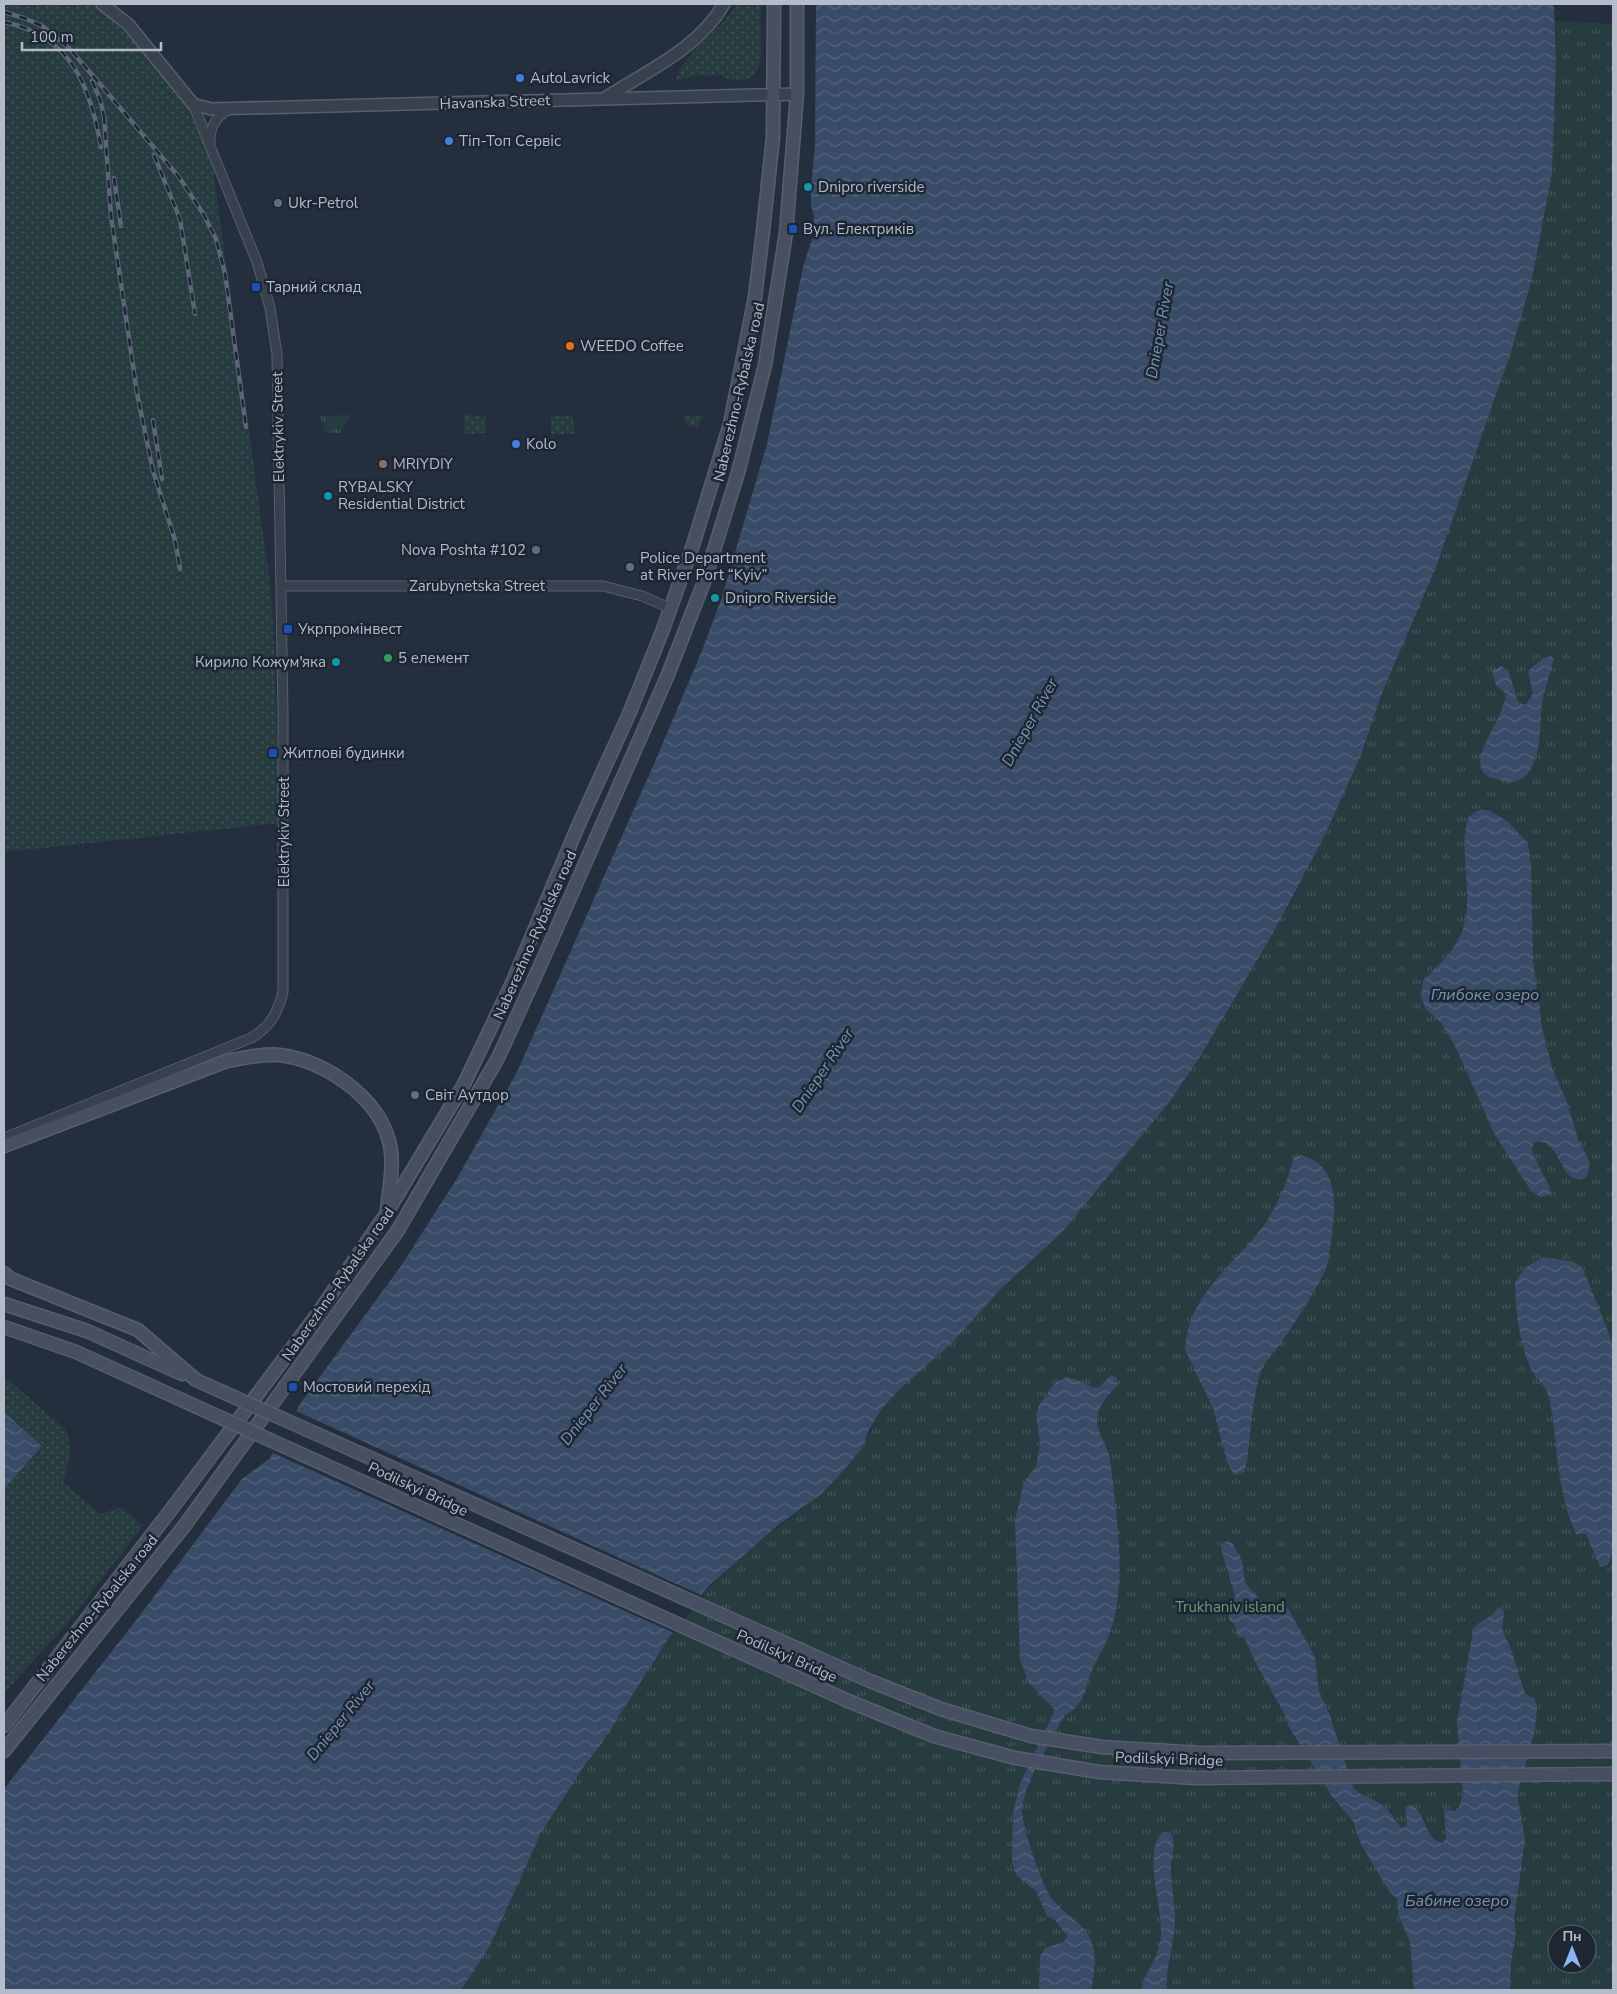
<svg xmlns="http://www.w3.org/2000/svg" width="1617" height="1994" viewBox="0 0 1617 1994" font-family="'Nunito Sans',sans-serif">
  <style>
    .grass { fill: url(#grass-dots) }
    .park { fill: url(#park-tufts); fill-rule: evenodd }
    .water { fill: url(#water-waves) }
    .pier { fill: #242f3e }
    .lines { fill: none; stroke-linecap: round; stroke-linejoin: round }
    .minor-casing { stroke: #565f6c; stroke-width: 11 }
    .tertiary-casing { stroke: #565f6c; stroke-width: 14 }
    .secondary-casing { stroke: #565f6c; stroke-width: 15 }
    .minor { stroke: #38414e; stroke-width: 9 }
    .tertiary { stroke: #38414e; stroke-width: 11 }
    .secondary { stroke: #465061; stroke-width: 12 }
    .rail-casing { stroke: #5a6575; stroke-width: 4.5 }
    .rail { stroke: #1d2633; stroke-width: 2.5; stroke-dasharray: 8; stroke-linecap: butt }
    .secondary-bridge-casing { stroke: #565f6c; stroke-width: 15; stroke-linecap: butt }
    .secondary-bridge { stroke: #465061; stroke-width: 12 }
    .shop-dot { fill: #3f7fe0; stroke: #1d2633; stroke-width: 2 }
    .culture-dot { fill: #0f9aa8; stroke: #1d2633; stroke-width: 2 }
    .service-dot { fill: #5c6f8a; stroke: #1d2633; stroke-width: 2 }
    .transit-dot { fill: #1a4fb4; stroke: #1d2633; stroke-width: 2 }
    .food-dot { fill: #e8710a; stroke: #1d2633; stroke-width: 2 }
    .education-dot { fill: #8d6e63; stroke: #1d2633; stroke-width: 2 }
    .leisure-dot { fill: #2e9e5b; stroke: #1d2633; stroke-width: 2 }
    .labels { text-anchor: middle; stroke-width: 5; stroke-linejoin: round; paint-order: stroke }
    .poi-label { font-size: 15px; fill: #b4bcc9; stroke: #1d2633; text-anchor: start }
    .street-label { font-size: 15px; fill: #b4bcc9; stroke: #1d2633 }
    .park-label { font-size: 15px; fill: #6b9a76; stroke: #1d2633 }
    .water-label { font-size: 16px; font-style: italic; fill: #7c92b1; stroke: #1d2633 }
  </style>
  <defs>
    <pattern id="grass-dots" width="8" height="8" patternUnits="userSpaceOnUse" patternTransform="scale(1.25)"><rect width="8" height="8" fill="#263c3f"/><path d="M2 2h.1M6 6h.1" fill="none" stroke="#435659" stroke-width="1.8" stroke-linecap="round"/></pattern>
    <pattern id="park-tufts" width="24" height="20" patternUnits="userSpaceOnUse" patternTransform="scale(1.25)"><rect width="24" height="20" fill="#263c3f"/><path d="M3 7l-1-3M5 7V3M7 7l1-3M15 17l-1-3M17 17v-4M19 17l1-3" fill="none" stroke="#435659"/></pattern>
    <pattern id="water-waves" width="16" height="10" patternUnits="userSpaceOnUse" patternTransform="scale(1.25)"><rect width="16" height="10" fill="#394c67"/><path d="M0 5q4-4 8 0t8 0" fill="none" stroke="#53647b"/></pattern>
  </defs>
  <rect width="100%" height="100%" fill="#242f3e"/>
  <path class="grass" d="M4 4H91L103 9 206 118 272 599 280 823 4 852Z
    M737 4H761V62L753 77 739 81 730 80 721 75 693 76 676 80C684 52 722 30 737 4Z
    M464 415 486 416V433L464 434Z
    M551 416H573L574 434H551Z
    M683 416H704L697 428 688 426Z
    M4 1376 65 1429C74 1447 69 1463 63 1482L100 1514 122 1507 143 1526 67 1624 4 1693V1489L42 1446 4 1412Z"/>
  <path class="park" d="M1555 21 1613 24V1990H461L490 1946 541 1833 584 1766 600 1746 670 1633 695 1601 757 1543 798 1513 839 1476 863 1447 881 1410 899 1390 952 1343 1001 1289 1063 1231 1203 1052 1272 935 1324 837 1361 755 1382 693 1436 566 1511 352 1532 279 1552 175 1556 63ZM1557 1934H1587V1964H1557Z
    M350 415 341 433H326L320 416Z"/>
  <path class="water" d="M816 4H1554L1556 63 1552 174 1532 279 1511 352 1436 567 1382 693 1361 755 1324 837 1272 935 1203 1052 1171 1100 1063 1231 1001 1289 952 1343 899 1390 881 1410 869 1430 863 1447 839 1476 820 1495 776 1527 709 1586 682 1617 600 1746 584 1766 541 1833 490 1946 461 1990H4V1789L141 1614 242 1479 270 1458 302 1401 401 1266 456 1180 517 1072 654 764 701 653 721 600 767 444 803 267 813 236 814 216 811 205V188L815 144Z
    M1551 656 1554 659C1550 673 1545 688 1542 703 1539 724 1544 779 1511 782 1506 782 1500 780 1496 779 1488 778 1481 773 1480 764 1478 747 1504 717 1506 694L1496 685 1492 671 1501 666 1508 670 1518 702 1526 705 1533 693 1528 671 1543 658Z
    M1481 809 1490 811 1507 821 1528 843 1531 864 1533 960 1542 1027 1552 1068 1567 1102 1578 1139 1590 1163 1587 1177 1580 1180C1576 1179 1571 1178 1569 1175 1559 1165 1552 1134 1533 1144L1532 1152 1550 1188V1194L1541 1197 1531 1191 1495 1135 1455 1046 1441 1023 1426 1009 1421 997 1423 980C1438 966 1456 950 1463 929 1474 895 1459 854 1467 821 1469 815 1475 812 1481 809Z
    M1300 1155C1341 1164 1336 1210 1331 1241 1329 1251 1329 1263 1325 1271 1313 1295 1298 1318 1283 1340 1275 1352 1265 1360 1260 1375 1253 1396 1250 1438 1247 1462L1244 1472 1234 1475 1227 1462 1213 1408 1185 1350C1187 1299 1228 1269 1258 1233 1276 1211 1286 1185 1294 1157Z
    M1543 1257 1574 1262 1583 1269 1613 1344V1550L1608 1565 1600 1567 1586 1534H1576C1556 1490 1558 1443 1549 1396 1547 1387 1537 1380 1532 1371 1519 1344 1516 1312 1515 1282L1526 1267Z
    M1111 1375 1117 1378 1118 1385C1108 1394 1097 1407 1097 1420 1097 1434 1108 1446 1110 1460 1116 1511 1127 1577 1112 1627 1108 1641 1099 1655 1093 1668 1083 1690 1088 1702 1065 1715 1053 1737 1021 1788 1022 1812 1023 1830 1042 1886 1053 1900 1061 1910 1072 1917 1081 1926 1099 1943 1096 1969 1091 1990H1039L1040 1957 1045 1948 1064 1942 1067 1936 1055 1920 1047 1916 1037 1892 1017 1876 1012 1864 1013 1812 1020 1784 1055 1710 1029 1683 1020 1660 1015 1520 1024 1482 1036 1466 1040 1444 1036 1415 1039 1405 1054 1384 1067 1377 1086 1383 1092 1388 1099 1387Z
    M4 1412 42 1446 4 1489Z
    M1227 1541 1233 1544 1242 1561 1245 1582 1250 1589 1263 1603 1288 1608 1315 1657 1319 1691 1330 1716 1354 1789C1362 1796 1368 1796 1376 1801 1388 1807 1393 1818 1402 1828L1407 1825 1405 1807 1411 1805C1427 1813 1423 1838 1442 1843L1446 1839 1444 1809 1455 1811 1459 1807 1463 1794 1457 1723 1473 1630C1480 1619 1483 1623 1490 1616 1495 1613 1495 1610 1500 1607L1504 1612 1502 1631 1510 1646 1525 1694 1535 1699 1537 1711 1534 1735 1517 1794 1525 1839 1514 1919 1516 1935 1511 1962 1510 1990H1414L1410 1942 1398 1914 1397 1898 1390 1893 1361 1844 1353 1821 1333 1798 1289 1727 1284 1713 1257 1666 1244 1637H1238L1235 1626 1229 1619V1612L1235 1596 1221 1549 1222 1544Z
    M1162 1832H1170C1178 1844 1170 1857 1171 1870 1171 1887 1175 1904 1175 1920 1175 1944 1165 1967 1167 1990H1141C1145 1970 1160 1959 1161 1933 1162 1904 1143 1855 1162 1832Z"/>
  <path class="pier" d="M294 1410 703 1596 674 1633 271 1452Z"/>
  <g class="lines">
    <g class="minor-casing">
      <path id="minor" d="M210 142C210 126 216 116 230 109
        M281 586H603L642 596 670 608
        M4 1138 251 1038C271 1026 277 1014 283 992V715L277 354 270 308 257 262 193 104"/>
    </g>
    <g class="tertiary-casing">
      <path id="tertiary" d="M102 4 128 24 193 104 211 109 797 94
        M605 98C647 71 698 49 724 4"/>
    </g>
    <g class="secondary-casing">
      <path id="secondary" d="M4 1146 227 1061C244 1058 263 1053 280 1055 325 1061 377 1096 389 1141 395 1162 389 1189 387 1210
        M4 1273 11 1279 138 1330 196 1380
        M4 1304 87 1331 182 1374
        M283 1419 870 1681 941 1709 1031 1736 1102 1747 1200 1753 1613 1751
        M270 1440 846 1700 934 1736 1015 1758 1099 1772 1195 1778 1613 1774
        M4 1726 170 1511 316 1316 386 1214 464 1084 513 981 578 826 629 714 662 632 693 545 730 424 755 297 763 231 773 137 774 4
        M4 1751 185 1525 398 1230 498 1058 540 966 667 677 704 582 738 473 765 365 786 233 797 94V4"/>
    </g>
    <use href="#minor" class="minor"/>
    <use href="#tertiary" class="tertiary"/>
    <use href="#secondary" class="secondary"/>
    <g class="rail-casing">
      <path id="rail" d="M4 12 24 18 42 26 70 49 179 177 204 215 216 239 225 273 246 427
        M4 22C71 36 90 85 101 147
        M92 81 100 99 105 121
        M104 116 111 216 137 393 153 471 175 540 180 569
        M154 155 180 219 195 314
        M114 178 121 226
        M153 420 162 479"/>
    </g>
    <use href="#rail" class="rail"/>
    <g class="secondary-bridge-casing">
      <path id="secondary-bridge" d="M4 1327 76 1352 270 1440
        M196 1380 283 1419"/>
    </g>
    <use href="#secondary-bridge" class="secondary-bridge"/>
  </g>
  <g class="shop-dot">
    <circle cx="520" cy="78" r="5"/>
    <circle cx="449" cy="141" r="5"/>
    <circle cx="516" cy="444" r="5"/>
  </g>
  <g class="culture-dot">
    <circle cx="808" cy="187" r="5"/>
    <circle cx="328" cy="496" r="5"/>
    <circle cx="715" cy="598" r="5"/>
    <circle cx="336" cy="662" r="5"/>
  </g>
  <g class="service-dot">
    <circle cx="278" cy="203" r="5"/>
    <circle cx="536" cy="550" r="5"/>
    <circle cx="630" cy="567" r="5"/>
    <circle cx="415" cy="1095" r="5"/>
  </g>
  <g class="transit-dot">
    <rect x="788" y="224" width="10" height="10" rx="2.5"/>
    <rect x="251" y="282" width="10" height="10" rx="2.5"/>
    <rect x="283" y="624" width="10" height="10" rx="2.5"/>
    <rect x="268" y="748" width="10" height="10" rx="2.5"/>
    <rect x="288" y="1382" width="10" height="10" rx="2.5"/>
  </g>
  <circle class="food-dot" cx="570" cy="346" r="5"/>
  <circle class="education-dot" cx="383" cy="464" r="5"/>
  <circle class="leisure-dot" cx="388" cy="658" r="5"/>
  <g class="labels">
    <g class="poi-label">
      <text x="530" y="83">AutoLavrick</text>
      <text x="459" y="146">Тіп-Топ Сервіс</text>
      <text x="818" y="192">Dnipro riverside</text>
      <text x="288" y="208">Ukr-Petrol</text>
      <text x="803" y="234">Вул. Електриків</text>
      <text x="266" y="292">Тарний склад</text>
      <text x="580" y="351">WEEDO Coffee</text>
      <text x="526" y="449">Kolo</text>
      <text x="393" y="469">MRIYDIY</text>
      <text x="338" y="492">RYBALSKY<tspan x="338" dy="17">Residential District</tspan></text>
      <text x="526" y="555" text-anchor="end">Nova Poshta #102</text>
      <text x="640" y="563">Police Department<tspan x="640" dy="17">at River Port “Kyiv”</tspan></text>
      <text x="725" y="603">Dnipro Riverside</text>
      <text x="298" y="634">Укрпромінвест</text>
      <text x="398" y="663">5 елемент</text>
      <text x="326" y="667" text-anchor="end">Кирило Кожум'яка</text>
      <text x="283" y="758">Житлові будинки</text>
      <text x="425" y="1100">Світ Аутдор</text>
      <text x="303" y="1392">Мостовий перехід</text>
    </g>
    <g class="street-label">
      <text transform="translate(495 102) rotate(-2)" y="5">Havanska Street</text>
      <text transform="translate(739 392) rotate(-77)" y="5">Naberezhno-Rybalska road</text>
      <text transform="translate(278 427) rotate(-91)" y="5">Elektrykiv Street</text>
      <text x="477" y="591">Zarubynetska Street</text>
      <text transform="translate(284 832) rotate(-90)" y="5">Elektrykiv Street</text>
      <text transform="translate(535 935) rotate(-66)" y="5">Naberezhno-Rybalska road</text>
      <text transform="translate(338 1284) rotate(-55)" y="5">Naberezhno-Rybalska road</text>
      <text transform="translate(418 1489) rotate(25)" y="5">Podilskyi Bridge</text>
      <text transform="translate(97 1608) rotate(-51)" y="5">Naberezhno-Rybalska road</text>
      <text transform="translate(787 1656) rotate(24)" y="5">Podilskyi Bridge</text>
      <text transform="translate(1169 1759) rotate(2)" y="5">Podilskyi Bridge</text>
    </g>
    <g class="park-label">
      <text x="1230" y="1612">Trukhaniv island</text>
    </g>
    <g class="water-label">
      <text transform="translate(1159 330) rotate(-80)" y="6">Dnieper River</text>
      <text transform="translate(1029 722) rotate(-61)" y="6">Dnieper River</text>
      <text x="1485" y="1000">Глибоке озеро</text>
      <text transform="translate(822 1070) rotate(-56)" y="6">Dnieper River</text>
      <text transform="translate(593 1404) rotate(-52)" y="6">Dnieper River</text>
      <text transform="translate(340 1720) rotate(-51)" y="6">Dnieper River</text>
      <text x="1457" y="1906">Бабине озеро</text>
    </g>
  </g>
  <rect width="1617" height="1994" fill="none" stroke="#b4bcc9" stroke-width="10"/>
  <g transform="translate(1572 1949)"><circle r="24" fill="#1d2633" stroke="#59626f"/>
  <path d="M0-4L9 19L0 12L-9 19Z" fill="#8ab4f8"/>
  <text y="-8" font-size="14" font-weight="bold" text-anchor="middle" fill="#b4bcc9">Пн</text>
  </g>
  <path d="M22 42v8h139v-8" fill="none" stroke="#b4bcc9" stroke-width="2.5"/>
  <text x="30" y="42" font-size="15" fill="#b4bcc9" stroke="#1d2633" stroke-width="4" paint-order="stroke">100 m</text>
</svg>
